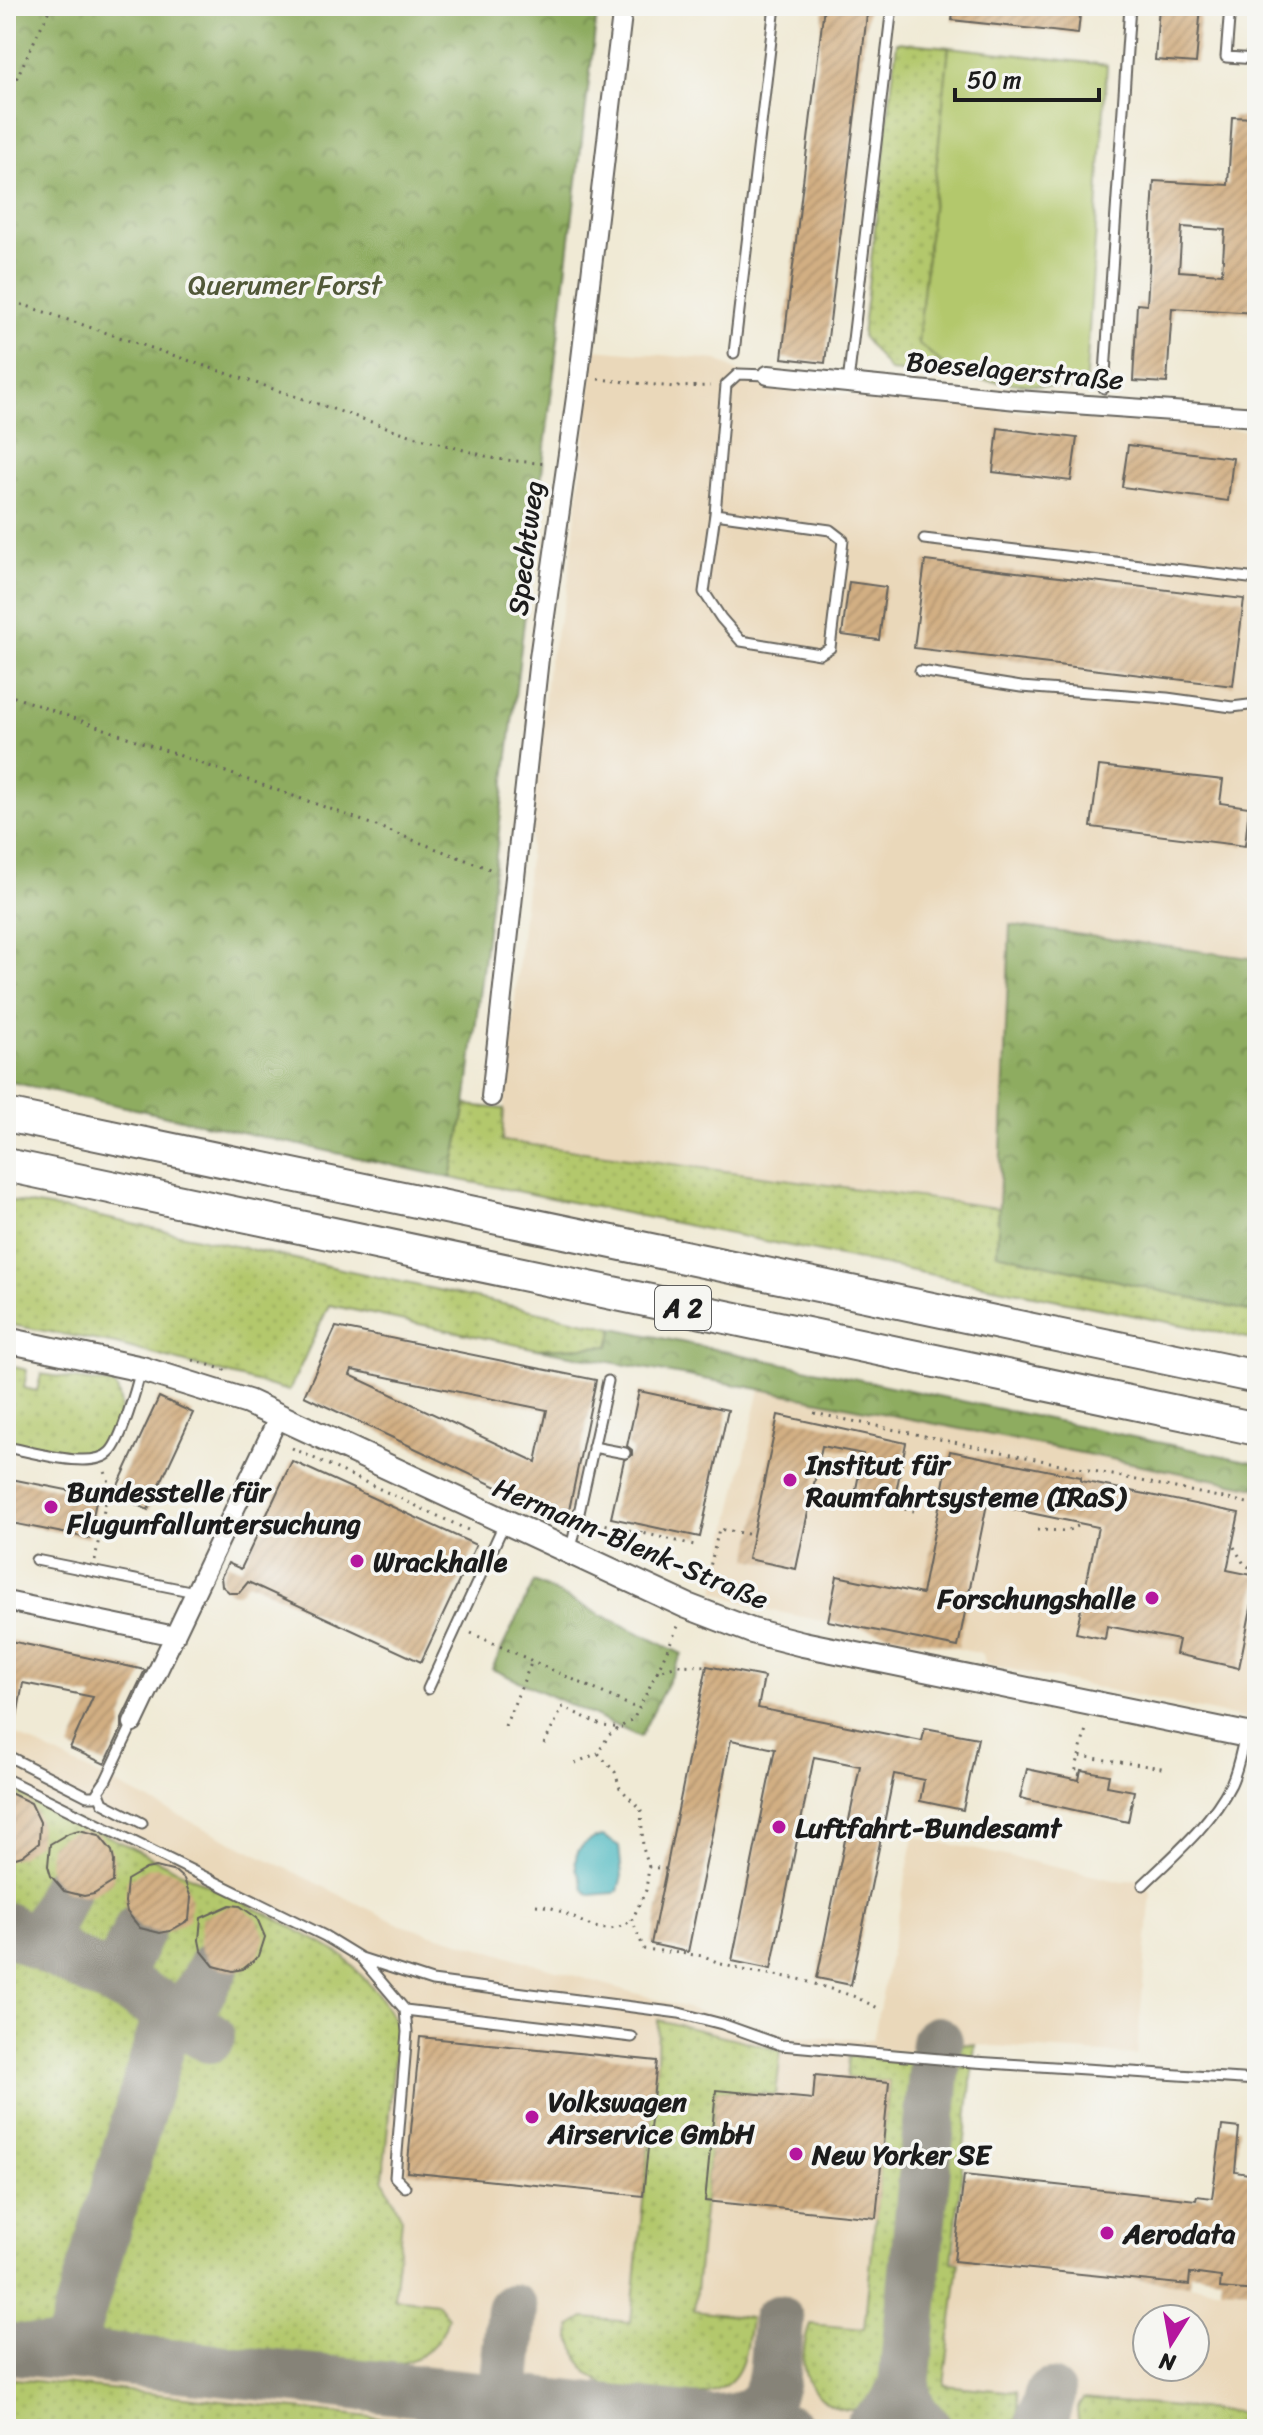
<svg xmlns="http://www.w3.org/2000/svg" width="1263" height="2435" viewBox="0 0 1263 2435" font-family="Sriracha,sans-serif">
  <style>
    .built { fill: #ead8ba; fill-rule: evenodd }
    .grass { fill: url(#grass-dots); stroke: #687244; stroke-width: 2 }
    .forest { fill: url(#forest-crowns); stroke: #55643e; stroke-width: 2 }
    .garden { fill: #b3c86c; stroke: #687244; stroke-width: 2 }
    .water { fill: #49b7c0; stroke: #326a6e; stroke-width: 2 }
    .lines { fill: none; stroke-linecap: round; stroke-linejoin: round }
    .taxiway { stroke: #868378; stroke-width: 52 }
    .building { fill: url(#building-hatch); fill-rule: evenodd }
    .lane-casing { stroke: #66645d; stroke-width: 13 }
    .street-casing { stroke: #66645d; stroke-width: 22 }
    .secondary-casing { stroke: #66645d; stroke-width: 28 }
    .highway-casing { stroke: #66645d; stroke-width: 36 }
    .path { stroke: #66645d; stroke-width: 3; stroke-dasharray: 2 6; stroke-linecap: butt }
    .lane { stroke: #fff; stroke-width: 9 }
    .street { stroke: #fff; stroke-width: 18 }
    .secondary { stroke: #fff; stroke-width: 24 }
    .highway { stroke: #fff; stroke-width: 32 }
    .poi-dot { fill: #b5179e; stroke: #f6f6f2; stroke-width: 3 }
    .labels { text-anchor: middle; stroke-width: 7; stroke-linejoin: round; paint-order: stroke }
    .shield { fill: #f6f6f2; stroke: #5d5d5c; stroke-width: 2 }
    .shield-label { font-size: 26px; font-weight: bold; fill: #1c1c1c }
    .park-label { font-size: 28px; fill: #515838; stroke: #f6f6f2 }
    .street-label { font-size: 28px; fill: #1c1c1c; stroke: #f6f6f2 }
    .poi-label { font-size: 28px; font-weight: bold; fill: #1c1c1c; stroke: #f6f6f2; text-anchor: start }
  </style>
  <defs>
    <pattern id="grass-dots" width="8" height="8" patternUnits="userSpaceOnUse" patternTransform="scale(2)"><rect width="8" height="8" fill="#b3c86c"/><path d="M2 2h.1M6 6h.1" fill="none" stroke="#99ab5d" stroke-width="1.8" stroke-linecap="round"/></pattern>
    <pattern id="forest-crowns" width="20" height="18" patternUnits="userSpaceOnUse" patternTransform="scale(2)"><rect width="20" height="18" fill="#8eac60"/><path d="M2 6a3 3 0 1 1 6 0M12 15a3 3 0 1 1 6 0" fill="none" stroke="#738b4e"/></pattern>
    <pattern id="building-hatch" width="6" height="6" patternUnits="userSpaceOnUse" patternTransform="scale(2)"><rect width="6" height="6" fill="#d2af83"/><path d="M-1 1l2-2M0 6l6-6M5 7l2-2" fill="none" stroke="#b49671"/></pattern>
  </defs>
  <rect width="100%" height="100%" fill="#f6f6f2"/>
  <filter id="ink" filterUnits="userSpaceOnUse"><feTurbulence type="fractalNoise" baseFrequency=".0125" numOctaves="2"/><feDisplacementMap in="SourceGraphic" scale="16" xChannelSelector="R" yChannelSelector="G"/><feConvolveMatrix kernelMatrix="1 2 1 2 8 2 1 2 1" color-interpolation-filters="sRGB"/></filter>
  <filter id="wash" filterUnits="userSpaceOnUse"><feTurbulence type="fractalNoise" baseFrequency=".006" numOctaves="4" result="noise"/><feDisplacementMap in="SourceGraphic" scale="32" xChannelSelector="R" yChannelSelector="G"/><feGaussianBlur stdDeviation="1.8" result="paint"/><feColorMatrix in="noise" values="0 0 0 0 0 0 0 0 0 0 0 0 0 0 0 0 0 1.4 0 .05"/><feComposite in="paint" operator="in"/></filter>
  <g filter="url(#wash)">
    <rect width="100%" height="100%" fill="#f0ead5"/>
    <path class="built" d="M595 349 717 360 766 386 1111 420 1257 431V959L1010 925 999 1208 501 1141 548 664 567 592Z
      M760 1389 1257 1488V1721L985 1664 983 1654 759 1608 714 1591Z
      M6 1730 401 1925 783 2036 873 2040 914 1836 1123 1882 1137 1879 1151 1892 1137 2055 975 2045 952 2262 1257 2292V2429H6ZM1147 2319H1195V2367H1147Z"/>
    <path class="grass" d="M897 42 949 47 918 342 960 378 890 371 862 336Z
      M466 1105 504 1109 502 1141 999 1208 997 1253 1257 1313V1340L451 1178Z
      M6 1200 73 1211 614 1328 609 1346 537 1349 329 1305 289 1391 116 1344 6 1324Z
      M6 1365 27 1370 24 1388 37 1391 41 1374 110 1384 116 1387C128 1416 116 1450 82 1454 58 1457 29 1447 6 1443Z
      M6 1786 277 1919 342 1955 376 1991 397 2025 383 2179 402 2218 394 2298 437 2303 448 2317C441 2346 421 2360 393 2365L6 2325Z
      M658 2020 781 2050 776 2095 716 2090 694 2311 750 2318C745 2357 744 2390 696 2395L606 2386 587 2372 579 2360 570 2336 571 2326 584 2318 631 2322 657 2061Z
      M952 2043 975 2045 952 2262 959 2263 944 2385 1016 2392 1019 2412 1013 2426C991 2427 929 2424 921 2398 918 2389 921 2376 921 2366Z
      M849 2056 919 2062 888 2382C882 2391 877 2400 868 2405 843 2419 812 2399 805 2373 801 2358 805 2339 810 2324L864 2329 889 2082 847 2078Z
      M6 2378 483 2429H6Z
      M1083 2399 1237 2412 1242 2413 1237 2429H1079L1077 2409Z"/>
    <path class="forest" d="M6 6H598L466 1105 451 1178 6 1081Z
      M1010 925 1257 959V1313L997 1253Z
      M614 1328 1257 1463V1488L760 1389 537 1349 609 1346Z
      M534 1582 682 1654 640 1737 492 1669Z"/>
    <path class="garden" d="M949 47 1107 65 1085 390 960 378 918 343Z"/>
    <path class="water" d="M603 1836 619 1846 622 1876 618 1890 614 1893 590 1895C583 1890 583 1887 581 1879 580 1875 576 1871 576 1867 573 1849 588 1838 603 1836Z"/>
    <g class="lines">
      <path class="taxiway" d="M6 1928 155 2002 167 2020C182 2017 197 2030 209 2037
        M39 1944 64 1891
        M115 1981 140 1928
        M183 2022 214 1966
        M6 2348 787 2429
        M67 2354 167 2020
        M503 2401 512 2310
        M713 2421C783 2419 773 2376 778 2321
        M870 2429 893 2410 904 2385
        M927 2429C913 2416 905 2404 904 2385L937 2042
        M1040 2429 1050 2395"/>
    </g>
    <g id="blocks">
      <path class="building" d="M824 6H868L825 363 782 358Z
        M954 6H1081L1078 34 952 20Z
        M1159 6H1201L1196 63 1155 60Z
        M1232 117 1257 118V313L1172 308 1167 383 1133 381 1137 304 1147 305 1154 181 1228 185ZM1182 227 1225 230 1222 274 1179 271Z
        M998 428 1077 438 1071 481 993 472Z
        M1128 445 1233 458 1228 501 1122 487Z
        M925 561 1244 599 1233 686 914 648Z
        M849 582 886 587 879 640 842 635Z
        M1099 766 1223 780 1220 803 1249 807 1245 846 1091 827Z
        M336 1327 596 1380 567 1520 304 1396ZM352 1370 547 1410 536 1462 350 1375Z
        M639 1391 728 1410 700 1537 611 1518 624 1460 632 1455V1450L627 1446Z
        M159 1397 193 1413 148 1510 114 1494Z
        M778 1415 906 1443 894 1502 855 1494 863 1454 822 1446 796 1569 748 1559Z
        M950 1451 1081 1477V1481L1239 1513 1227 1570 1257 1576V1579L1239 1668 1176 1654 1179 1640 1107 1626 1105 1639 1076 1633 1098 1527 987 1504 958 1647 828 1621 837 1576 922 1594Z
        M292 1461 476 1545 421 1662 248 1582 239 1593H230L222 1586 221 1577 228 1563 241 1569Z
        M6 1478 97 1496 89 1538 6 1522Z
        M6 1640 145 1670 122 1718V1728L105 1764 70 1748 93 1697 23 1683 14 1733 6 1732Z
        M707 1666 764 1677 758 1708 922 1741 925 1728 978 1738 963 1810 920 1801 924 1780 894 1774 851 1985 817 1978 860 1766 814 1757 771 1969 732 1961 775 1749 731 1740 688 1952 651 1944Z
        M1027 1769 1079 1780 1081 1770 1109 1775 1107 1786 1134 1791 1128 1822 1020 1798Z
        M6 1791 31 1803 40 1822 39 1843 22 1856 6 1861Z
        M79 1830 99 1835 112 1851 114 1861 113 1882 94 1894 84 1896 64 1891 51 1876 48 1866 50 1844 69 1833Z
        M156 1867 176 1872 184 1879 191 1898 189 1920 170 1931 160 1933 140 1928 127 1912 125 1902 127 1880 146 1869Z
        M230 1905 240 1906 257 1918 265 1937 259 1956 243 1969 233 1971 214 1966 201 1950 199 1940 201 1918Z
        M420 2037 657 2061 643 2196 407 2172Z
        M815 2075 889 2082 876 2218 705 2201 716 2090 813 2099Z
        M1222 2126 1239 2128 1235 2172 1249 2174V2178L1257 2179V2291L1220 2288 1221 2277 1190 2273 1189 2285 954 2261 964 2175 1196 2200 1197 2196 1212 2198Z"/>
    </g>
  </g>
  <g filter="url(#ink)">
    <use href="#blocks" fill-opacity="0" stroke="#66645d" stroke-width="2"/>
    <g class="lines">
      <g class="lane-casing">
        <path id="lane" d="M1230 6 1226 57 1257 59
          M734 353 775 6
          M848 383 892 6
          M1104 388 1130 6
          M715 514 830 530 843 540 830 648 820 654 741 641 721 618 704 592 715 514 726 385 738 374 768 375
          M924 539 1257 579
          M920 671 1021 687 1167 698 1232 707 1257 704
          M6 1447C30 1451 92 1471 110 1452 121 1442 137 1386 141 1369
          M593 1447 625 1453
          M571 1549 608 1381
          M36 1560 195 1592
          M428 1689 505 1522
          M6 1755 87 1796H95L106 1780 133 1723
          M6 1779 325 1936 361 1958 432 1981 679 2013 722 2024 781 2045 974 2062 1257 2080
          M99 1793 103 1803 142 1823
          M1143 1885C1174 1855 1211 1824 1231 1784 1238 1769 1241 1751 1245 1735
          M361 1958 405 2010 632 2037
          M405 2187 395 2177 407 2032 405 2010"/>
      </g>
      <g class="street-casing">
        <path id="street" d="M768 375 1017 400 1257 417
          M491 1097 539 658 579 376 623 6
          M6 1601 175 1636
          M133 1723 279 1416"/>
      </g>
      <g class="secondary-casing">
        <path id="secondary" d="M6 1340 142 1369 248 1402 687 1606 752 1631 803 1644 1257 1737"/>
      </g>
      <g class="highway-casing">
        <path id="highway" d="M6 1115 1257 1377
          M6 1165 1257 1429"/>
      </g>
      <path class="path" d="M6 100 51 6
        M6 299 410 435 496 459 548 464
        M598 379 674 387 710 386
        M6 694 347 815 495 871
        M193 1360 228 1371
        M814 1413 1257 1505
        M292 1448 470 1531
        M834 1495 914 1511
        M590 1521 699 1546
        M1037 1530 1066 1531 1078 1526
        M641 1533 643 1525
        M1234 1547 1244 1564 1257 1572
        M95 1560 109 1482 104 1469
        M705 1588 719 1529 753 1535
        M471 1633 638 1709
        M657 1672 679 1624
        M505 1726 532 1661
        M544 1744 563 1707 603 1726 622 1728
        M1079 1756 1087 1725
        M575 1763 598 1753
        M1080 1774 1075 1773 1079 1756 1162 1768
        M649 1867 643 1848 641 1810 620 1788 615 1772 598 1753 609 1735 634 1718 657 1672 677 1665 707 1666
        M666 1869 649 1867 646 1890 632 1920 644 1949 704 1956 721 1964 743 1970 799 1979 853 1996 878 2008
        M536 1905C573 1907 596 1946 632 1920"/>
      <use href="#lane" class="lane"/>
      <use href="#street" class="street"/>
      <use href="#secondary" class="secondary"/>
      <use href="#highway" class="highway"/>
    </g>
  </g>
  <g class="poi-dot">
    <circle cx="790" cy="1480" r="8"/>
    <circle cx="51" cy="1507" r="8"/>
    <circle cx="357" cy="1561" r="8"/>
    <circle cx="1152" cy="1598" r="8"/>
    <circle cx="779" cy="1827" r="8"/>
    <circle cx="532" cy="2117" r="8"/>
    <circle cx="796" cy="2154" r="8"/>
    <circle cx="1107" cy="2233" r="8"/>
  </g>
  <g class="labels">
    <rect class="shield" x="655" y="1286" width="56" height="44" rx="6"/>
    <g class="shield-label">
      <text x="683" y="1317">A 2</text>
    </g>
    <g class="park-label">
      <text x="285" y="294">Querumer Forst</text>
    </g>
    <g class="street-label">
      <text transform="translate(1015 370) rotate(5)" y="10">Boeselagerstraße</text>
      <text transform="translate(525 548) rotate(-83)" y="10">Spechtweg</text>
      <text transform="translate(631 1543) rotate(23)" y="10">Hermann-Blenk-Straße</text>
    </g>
    <g class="poi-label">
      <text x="806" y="1474">Institut für<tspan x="806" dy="32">Raumfahrtsysteme (IRaS)</tspan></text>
      <text x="67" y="1501">Bundesstelle für<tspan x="67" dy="32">Flugunfalluntersuchung</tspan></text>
      <text x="373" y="1571">Wrackhalle</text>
      <text x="1136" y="1608" text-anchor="end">Forschungshalle</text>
      <text x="795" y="1837">Luftfahrt-Bundesamt</text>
      <text x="548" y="2111">Volkswagen<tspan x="548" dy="32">Airservice GmbH</tspan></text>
      <text x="812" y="2164">New Yorker SE</text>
      <text x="1123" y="2243">Aerodata</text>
    </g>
  </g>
  <rect width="1263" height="2435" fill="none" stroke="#f6f6f2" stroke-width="32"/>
  <g transform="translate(1171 2343) rotate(191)"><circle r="38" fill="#f6f6f2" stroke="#9f9f9c" stroke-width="2"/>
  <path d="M0-6L14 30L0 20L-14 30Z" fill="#b5179e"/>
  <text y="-12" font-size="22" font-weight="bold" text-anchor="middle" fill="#1c1c1c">N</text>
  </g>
  <path d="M955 88v12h144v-12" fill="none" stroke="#1c1c1c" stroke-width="4"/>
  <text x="967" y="88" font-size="24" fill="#1c1c1c" stroke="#f6f6f2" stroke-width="6" paint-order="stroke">50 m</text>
</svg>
